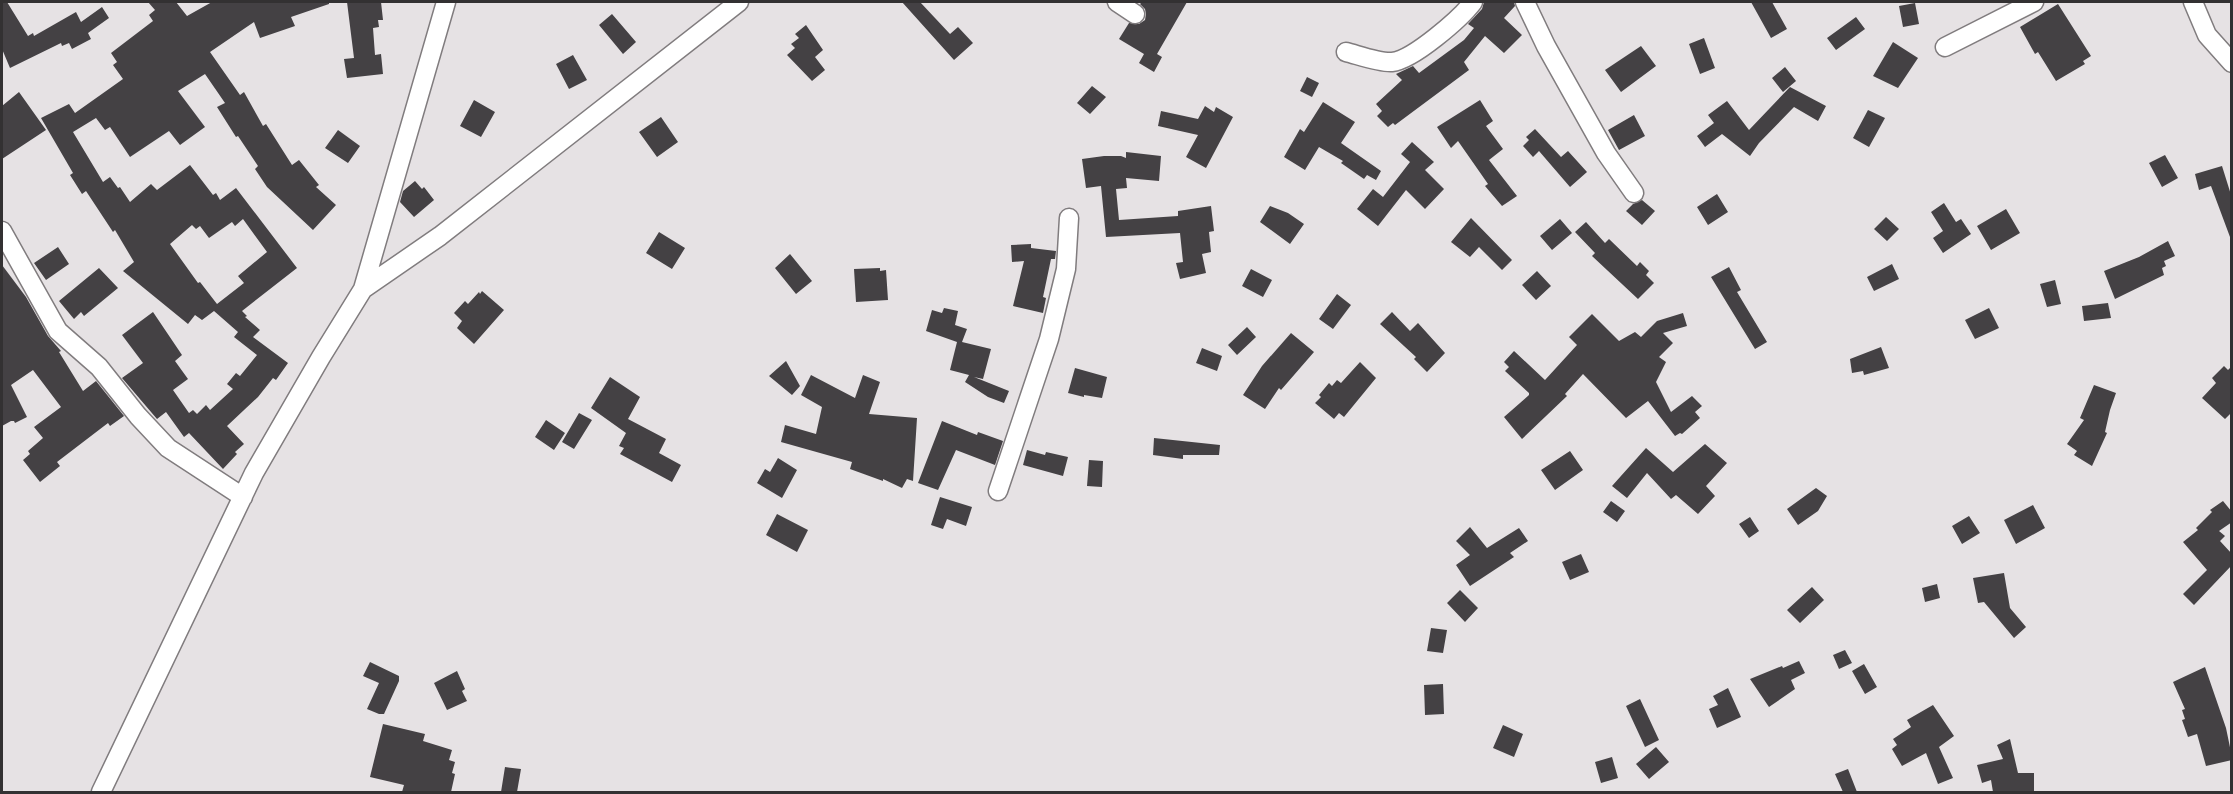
<svg xmlns="http://www.w3.org/2000/svg" width="2233" height="794" viewBox="0 0 2233 794" font-family="Arial,sans-serif">
  <style>
    .building { fill: #444144; fill-rule: evenodd }
    .lines { fill: none; stroke-linecap: round; stroke-linejoin: round }
    .minor-casing { stroke: #807c7e; stroke-width: 21 }
    .minor { stroke: #fff; stroke-width: 18 }
  </style>
  <rect width="100%" height="100%" fill="#e6e2e4"/>
  <path class="building" d="M2 2H7L28 36 33 33 34 36 76 12 81 22 102 7 109 18 88 33 91 39 72 49 69 43 62 46 61 43 10 68 2 49Z
    M148 2H176L187 16 212 2H329V4L291 17 295 26 260 38 254 22 210 52 240 95 244 92 263 126 266 124 292 165 299 160 319 185 316 187 336 205 313 230 267 187 255 169 258 166 238 136 236 137 217 107 225 103 205 74 178 91 205 127 180 145 169 131 130 157 110 127 105 130 96 118 73 132 103 182 110 177 118 188 120 187 130 202 151 184 157 190 190 165 213 195 216 193 220 200 236 188 297 268 242 311 247 316 245 317 260 330 253 337 288 363 276 380 273 378 258 397 227 426 244 444 235 452 237 454 223 469 189 433 184 437 166 412 157 419 122 378 143 363 122 335 153 312 182 355 175 361 188 379 173 390 189 413 193 410 197 414 206 405 210 410 233 389 227 384 236 373 240 376 257 355 234 337 238 332 214 311 202 320 195 315 188 324 123 271 134 262 115 230 113 232 86 191 82 194 70 175 73 173 41 118 69 104 75 113 123 79 113 65 117 62 111 53 153 21 149 15 155 10ZM243 219 267 252 238 276 244 283 217 304 200 282 198 283 170 244 192 225 196 229 200 226 209 238 232 222 235 226Z
    M347 2H381L383 20H378L379 27 373 28 375 55 381 54 383 74 347 78 344 59 354 58Z
    M902 2H920L950 34 958 27 973 43 954 60Z
    M1142 2H1187L1157 54 1162 57 1154 72 1139 63 1144 54 1119 39 1129 23 1139 24 1145 20 1146 14 1145 9 1140 4Z
    M1484 2H1514L1515 6 1504 18 1522 35 1504 53 1485 36 1464 62 1469 70 1395 125 1393 123 1388 127 1377 116 1382 111 1376 104 1402 80 1396 74 1413 66 1419 73 1464 40 1474 28 1468 24 1482 9Z
    M1751 2H1772L1787 29 1771 38Z
    M1915 3 1919 24 1903 27 1899 6Z
    M2058 4 2091 56 2083 61 2085 64 2056 81 2038 52 2035 54 2020 27Z
    M612 14 636 42 623 54 599 25Z
    M1856 17 1865 29 1836 50 1827 38Z
    M806 25 823 50 815 57 825 70 812 81 787 55 795 48 791 44 799 38 795 34Z
    M1704 38 1715 68 1700 74 1689 44Z
    M1893 42 1918 58 1898 88 1873 76Z
    M1641 46 1656 66 1621 92 1605 70Z
    M573 55 587 80 569 89 556 64Z
    M1785 67 1796 81 1783 92 1772 78Z
    M1307 77 1319 83 1312 97 1300 91Z
    M1092 86 1106 97 1090 114 1077 103Z
    M1790 87 1826 106 1818 121 1794 107 1759 143 1750 156 1722 134 1705 147 1697 136 1714 123 1708 115 1727 101 1749 130Z
    M19 92 46 130 2 159V106Z
    M474 100 495 112 481 137 460 126Z
    M1480 100 1493 121 1486 126 1503 149 1489 160 1517 196 1502 206 1485 186 1488 184 1458 141 1451 148 1437 127Z
    M1323 102 1355 122 1341 143 1381 171 1376 180 1367 175 1364 179 1341 163 1343 161 1319 147 1305 170 1284 157 1300 129 1304 132Z
    M1205 106 1214 112 1216 107 1233 117 1206 168 1186 157 1198 135 1158 126 1161 111 1198 119Z
    M1868 110 1885 118 1869 147 1853 138Z
    M1634 115 1645 136 1619 150 1608 130Z
    M661 117 678 142 657 157 639 132Z
    M1535 129 1561 157 1568 151 1587 172 1570 187 1539 151 1533 157 1523 146 1529 140 1526 137Z
    M338 130 360 146 348 163 325 148Z
    M1412 142 1434 162 1425 170 1444 189 1425 209 1406 190 1378 226 1357 209 1373 189 1383 197 1410 162 1401 154Z
    M1126 152 1161 156 1159 181 1126 178 1127 188 1116 189 1119 220 1178 216V211L1211 206 1214 231 1209 232 1211 252 1202 254 1206 273 1180 279 1176 263 1183 262 1180 233 1106 237 1101 186 1086 188 1082 159 1104 156H1121L1126 158Z
    M2165 155 2178 178 2162 187 2149 163Z
    M2222 166 2232 198V236L2230 237 2211 186 2199 190 2195 174Z
    M415 181 422 189 424 187 434 200 414 217 400 202 403 191Z
    M1717 194 1728 212 1708 225 1697 207Z
    M1642 200 1655 211 1642 225 1626 211 1633 204Z
    M1944 203 1956 222 1961 219 1971 234 1943 253 1933 238 1943 231 1931 212Z
    M1270 206 1288 213 1304 224 1290 244 1260 222Z
    M2006 209 2020 233 1991 250 1977 226Z
    M1886 217 1899 229 1887 241 1874 229Z
    M1471 218 1512 260 1502 270 1479 247 1470 257 1451 242Z
    M1560 219 1572 233 1552 250 1540 236Z
    M1586 222 1605 243 1609 239 1637 266 1640 262 1649 271 1646 275 1654 283 1638 299 1592 256 1595 253 1575 232Z
    M659 232 685 248 672 269 646 253Z
    M2168 241 2175 256 2164 261 2166 266 2162 268 2164 275 2115 299 2104 271 2139 257Z
    M1031 244V248L1056 251 1055 259H1051L1043 297 1046 298 1043 313 1013 306 1024 261 1012 262 1011 245Z
    M58 247 69 264 46 280 34 263Z
    M790 254 812 281 796 294 775 268Z
    M1892 264 1899 279 1874 291 1867 277Z
    M2 265 26 297 48 336 61 351 59 352 83 391 96 381 124 416 110 426 108 423 57 462 60 466 40 482 23 460 30 454 28 451 43 438 34 427 61 407 33 370 11 385 27 417 15 423 14 421H11L2 426Z
    M1729 267 1741 290 1737 292 1767 342 1755 349 1711 277Z
    M99 268 118 288 84 316 81 312 74 319 59 301Z
    M880 268V271L886 270 888 300 856 302 854 269Z
    M1251 269 1272 280 1263 297 1242 286Z
    M1537 271 1551 286 1536 300 1522 285Z
    M2055 280 2061 304 2047 307 2040 284Z
    M482 291 504 310 474 344 457 328 462 321 454 313 465 301 468 304 479 292 480 294Z
    M1337 294 1351 305 1333 329 1319 319Z
    M2108 303 2111 318 2084 321 2082 306Z
    M944 308 958 311 955 325 967 329 962 342 991 349 983 379 974 377 1009 391 1004 403 988 397 965 382 969 375 950 370 957 342 926 331 932 310 942 313Z
    M1989 308 1999 328 1975 339 1965 320Z
    M1392 312 1410 331 1418 323 1445 353 1427 372 1414 359 1416 357 1380 324Z
    M1683 313 1687 326 1663 333 1673 343 1659 357 1666 362 1656 382 1671 412 1692 396 1702 406 1695 412 1700 418 1682 434 1680 433 1675 436 1648 401 1626 418 1583 374 1565 394 1567 396 1522 439 1504 417 1529 395V393L1505 371 1509 367 1504 362 1514 351 1545 380 1577 345 1569 337 1592 314 1619 341 1635 332 1641 337 1657 321Z
    M1247 327 1256 337 1237 355 1228 345Z
    M1291 333 1314 352 1281 390 1279 388 1265 409 1243 395 1262 366Z
    M1881 347 1889 368 1864 375 1863 371 1852 373 1850 359Z
    M1202 348 1222 356 1217 371 1196 363Z
    M786 361 800 386 792 395 769 376Z
    M1360 362 1376 378 1344 417 1339 413 1334 419 1315 403 1321 397 1319 395 1329 383 1332 386 1337 380 1341 383Z
    M2224 366 2228 370 2232 366V412L2225 419 2202 398 2216 383 2212 378Z
    M1075 368 1107 377 1102 398 1084 395V397L1068 393Z
    M811 375 855 398 863 375 880 382 869 414 917 418 913 481 907 479 902 488 883 479V481L850 469 852 462 781 442 785 425 816 434 822 407 801 395Z
    M610 377 640 397 628 419 666 439 659 453 681 465 672 482 620 454 624 448 619 446 626 433 591 408Z
    M2094 385 2116 393 2110 410 2105 432 2107 433 2092 466 2074 455 2077 451 2067 444 2084 420 2080 418Z
    M579 413 592 420 574 449 562 442Z
    M546 420 565 433 554 450 535 437Z
    M942 421 977 435 978 432 1003 441 995 465 956 450 938 490 918 483Z
    M1154 438 1220 445 1219 455H1183V459L1153 455Z
    M1705 444 1727 463 1706 486 1715 496 1698 514 1676 495 1671 499 1647 473 1627 498 1612 486 1646 448 1673 472Z
    M1027 450 1045 455 1046 452 1068 457 1063 476 1023 465Z
    M1570 451 1583 470 1555 490 1541 470Z
    M778 458 797 470 782 498 757 483 765 469 770 472Z
    M1089 460 1103 461 1102 487 1087 486Z
    M1816 488 1827 496 1818 511 1798 525 1787 509Z
    M940 497 972 507 966 526 947 519 943 529 931 525Z
    M1611 501 1625 511 1617 522 1603 512Z
    M2223 501 2232 512V522L2219 531 2225 536 2220 541 2232 554V565L2194 605 2183 594 2207 570 2183 542 2198 530 2196 528 2212 512 2210 510Z
    M2033 505 2045 528 2016 544 2004 520Z
    M777 514 808 530 797 552 766 535Z
    M1969 516 1980 533 1962 544 1952 526Z
    M1750 517 1759 531 1749 538 1739 524Z
    M1470 527 1487 548 1519 528 1528 541 1510 553 1514 557 1470 586 1456 565 1470 555 1456 541Z
    M1581 554 1589 572 1570 580 1562 562Z
    M2004 573 2010 608 2026 627 2014 638 1984 602 1978 603 1973 578Z
    M1937 584 1940 598 1925 602 1922 588Z
    M1812 587 1824 600 1800 623 1787 610Z
    M1460 590 1478 608 1465 622 1447 603Z
    M1431 628 1447 630 1443 653 1427 651Z
    M1845 650 1852 663 1839 669 1833 655Z
    M1799 661 1805 673 1791 680 1795 689 1769 707 1750 679 1782 666 1783 668Z
    M370 662 399 676V681L384 714H379L367 709 379 683 363 676Z
    M1864 664 1877 687 1865 694 1852 671Z
    M2205 667 2226 728 2232 757V760L2206 766 2197 734 2188 737 2182 720 2185 719 2182 710 2185 709 2173 682Z
    M457 671 465 689 462 691 467 701 447 710 434 683Z
    M1443 684 1444 714 1425 715 1424 685Z
    M1728 688 1741 717 1717 728 1709 709 1718 705 1713 696Z
    M1640 699 1659 740 1645 747 1626 706Z
    M1933 705 1954 736 1939 747 1953 778 1938 784 1926 753 1902 766 1892 749 1897 745 1893 739 1911 727 1907 720Z
    M383 724 425 734 423 741 452 750 449 760 455 762 452 773 455 774 451 792H402L404 785 370 777Z
    M1503 725 1523 734 1514 757 1493 748Z
    M2010 739 2018 773H2034V792H1993L1991 780 1982 783 1977 765 2003 759 1997 745Z
    M1656 747 1669 762 1649 779 1636 764Z
    M1612 757 1618 778 1601 783 1595 762Z
    M505 767 521 769 517 792H501Z
    M1848 769 1857 792H1843L1835 774Z"/>
  <g class="lines">
    <g class="minor-casing">
      <path id="minor" d="M1117 2 1135 14
        M1525 2 1546 46 1606 153 1634 193
        M2193 2 2207 35 2232 63
        M1945 47 2034 2
        M1346 52C1358 55 1380 63 1392 62 1413 60 1461 18 1473 2
        M2 231 58 331 99 367 138 416 168 448 243 497
        M363 289 446 2
        M998 491 1049 339 1066 269 1069 218
        M101 792 254 473 321 357 363 289 440 236 739 2"/>
    </g>
    <use href="#minor" class="minor"/>
  </g>
  <rect width="2233" height="794" fill="none" stroke="#333132" stroke-width="6"/>
</svg>
